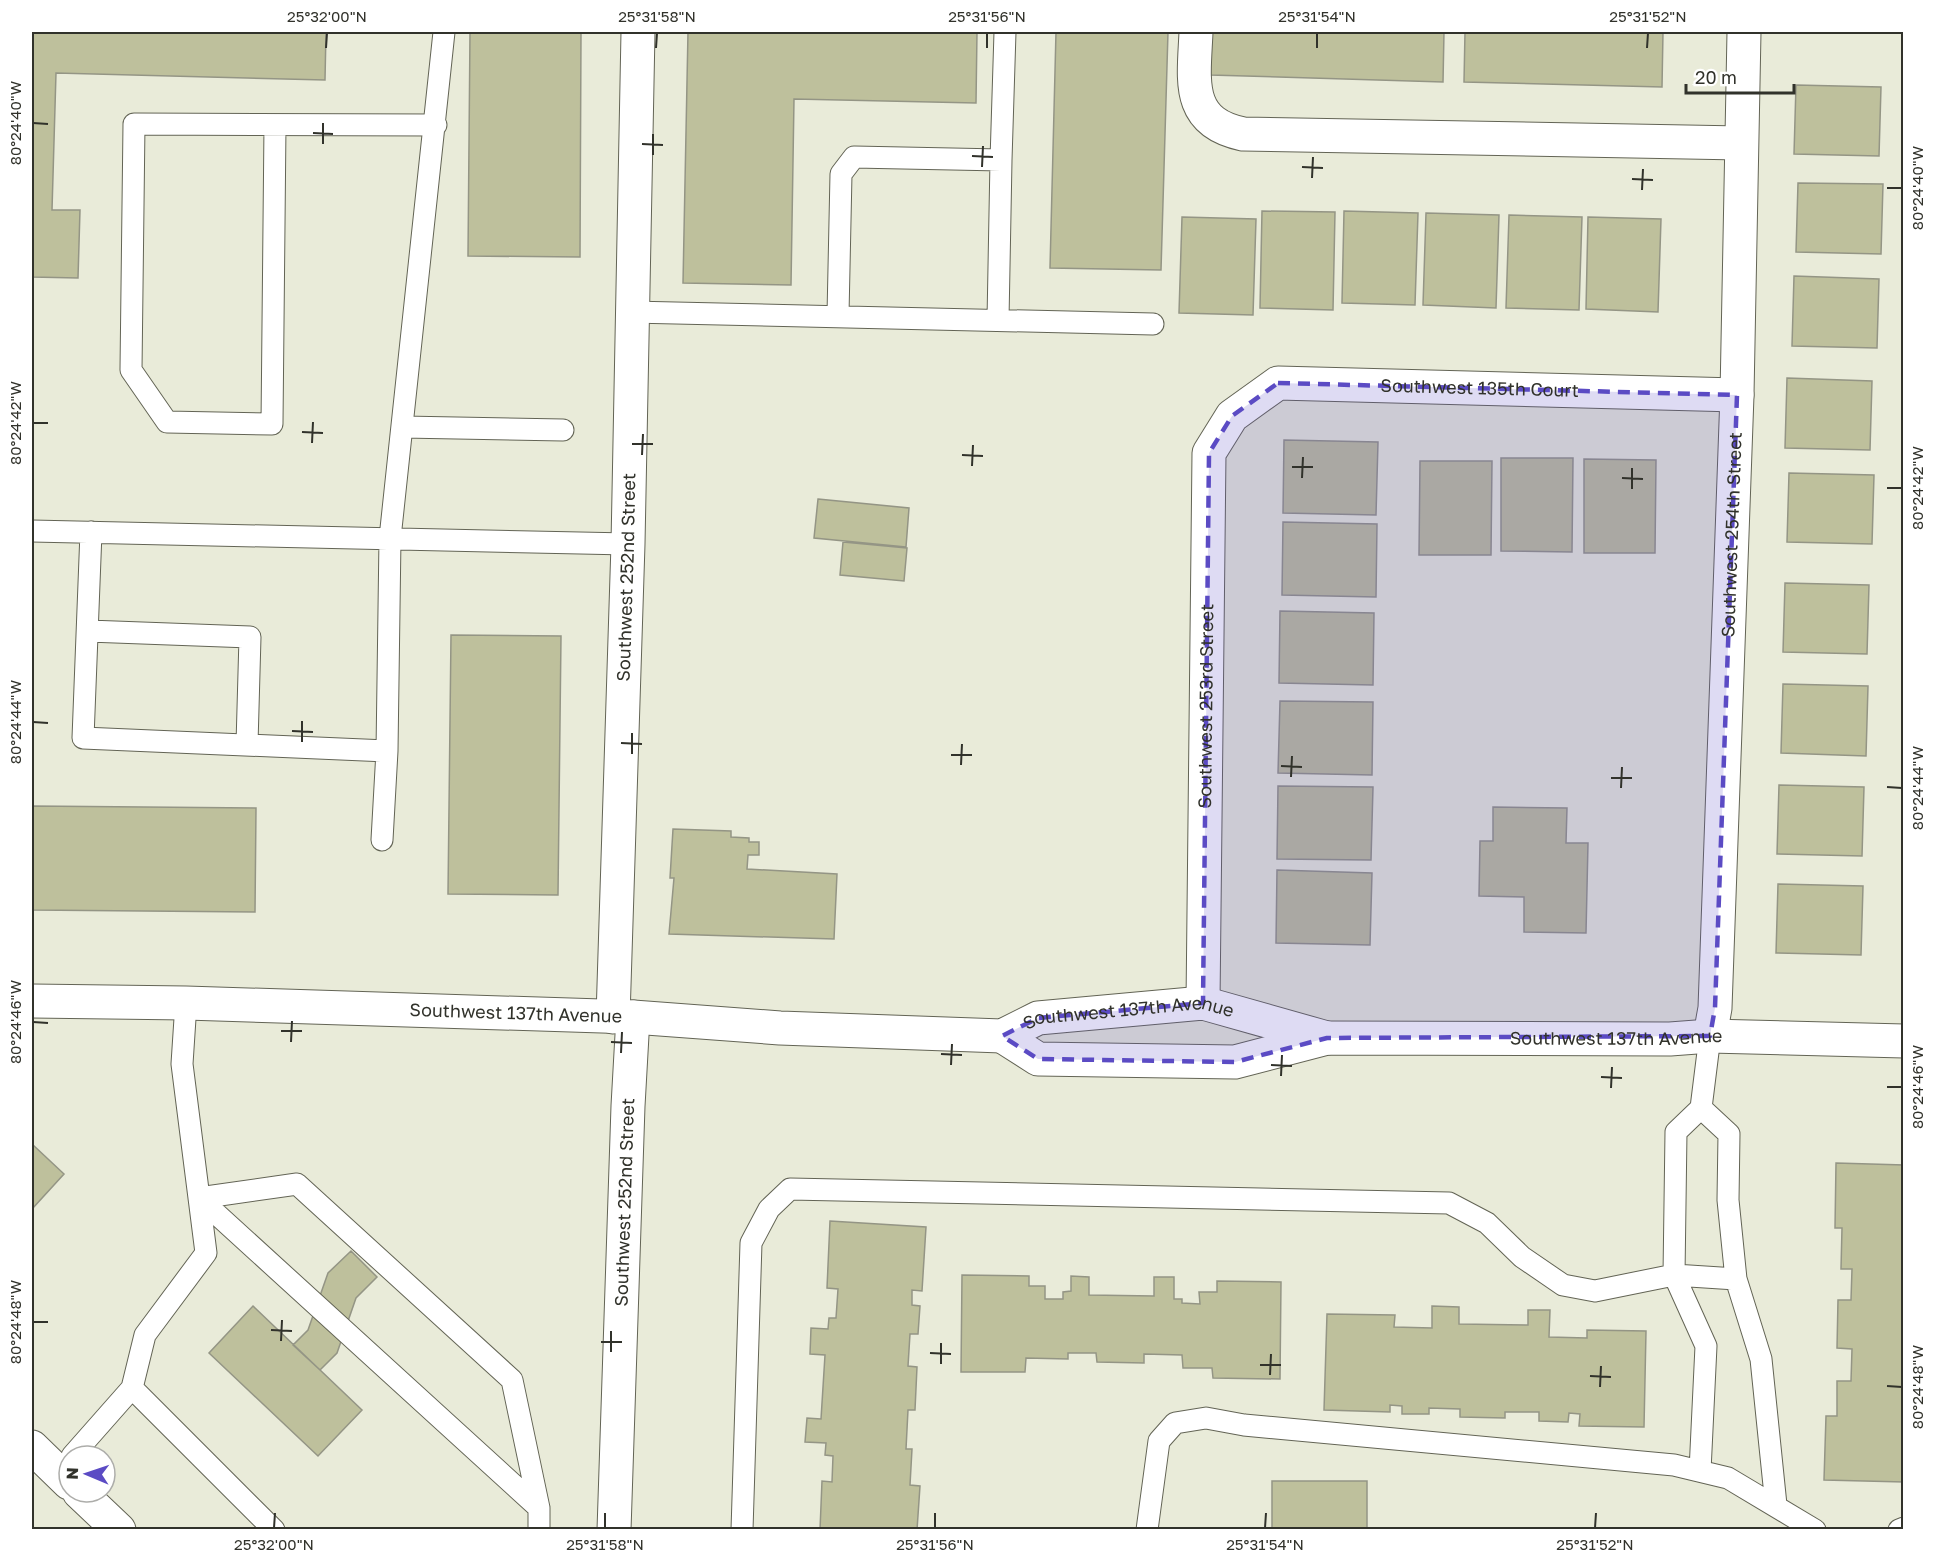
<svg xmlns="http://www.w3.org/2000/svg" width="1935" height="1561" viewBox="0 0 1935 1561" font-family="'Golos Text',sans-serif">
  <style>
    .building { fill: #bec09c; stroke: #949585; stroke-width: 1.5 }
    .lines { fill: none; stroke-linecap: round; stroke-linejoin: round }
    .lane-casing { stroke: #636455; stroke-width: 23 }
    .street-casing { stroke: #636455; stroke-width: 35 }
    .secondary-casing { stroke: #636455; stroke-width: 35 }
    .highway-casing { stroke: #636455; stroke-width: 35 }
    .lane { stroke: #fff; stroke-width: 21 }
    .street { stroke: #fff; stroke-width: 33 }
    .secondary { stroke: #fff; stroke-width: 33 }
    .highway { stroke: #fff; stroke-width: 33 }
    .marked { fill: #5b4bc4; fill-opacity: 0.2; stroke: #5b4bc4; stroke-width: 4.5; stroke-dasharray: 12 8; stroke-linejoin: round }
    .ticks { fill: none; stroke: #31322b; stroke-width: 2 }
    .labels { text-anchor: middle; stroke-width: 6; stroke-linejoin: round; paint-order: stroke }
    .street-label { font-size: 18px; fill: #31322b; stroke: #fff }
    .neatline { fill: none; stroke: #31322b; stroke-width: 2 }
    .ticks-label { font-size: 15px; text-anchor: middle; fill: #31322b }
  </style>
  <rect width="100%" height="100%" fill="#e9ebd9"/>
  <path class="building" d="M32 32H326L325 80 56 73 52 210H80L78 278 32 277Z
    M470 32H581L580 257 468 256Z
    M688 32H977L976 103 794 99 791 285 683 283Z
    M1056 32H1168L1161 270 1050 268Z
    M1211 32H1444L1443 82 1210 75Z
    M1465 32H1663L1662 87 1464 82Z
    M1796 85 1881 87 1879 156 1794 154Z
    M1798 183 1883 184 1881 254 1796 252Z
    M1262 211 1335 212 1333 310 1260 308Z
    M1344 211 1418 213 1415 305 1342 303Z
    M1426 213 1499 215 1496 308 1423 305Z
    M1509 215 1582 217 1579 310 1506 308Z
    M1182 217 1256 219 1253 315 1179 313Z
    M1588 217 1661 219 1658 312 1586 309Z
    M1794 276 1879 279 1877 348 1792 346Z
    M1787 378 1872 381 1870 450 1785 448Z
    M1284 440 1378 442 1376 515 1283 513Z
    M1501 458H1573L1572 552 1501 551Z
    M1584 459 1656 460 1655 553H1584Z
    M1420 461H1492L1491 555H1419Z
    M1789 473 1874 475 1872 544 1787 542Z
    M818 499 909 508 906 547 814 538Z
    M1283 522 1377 524 1376 597 1282 595Z
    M843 542 907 548 904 581 840 575Z
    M1785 583 1869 585 1867 654 1783 652Z
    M1280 611 1374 613 1373 685 1279 683Z
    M451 635 561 636 558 895 448 894Z
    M1783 684 1868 686 1866 756 1781 753Z
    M1280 701 1373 702 1372 775 1278 773Z
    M1779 785 1864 787 1862 856 1777 854Z
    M1278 786 1373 787 1371 860 1277 859Z
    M32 806 256 808 255 912 32 910Z
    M1493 807 1567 808 1566 843H1588L1586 933 1524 932V897L1479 896 1480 841H1493Z
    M673 829 731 831V837L749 838V842H759V855H748L747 869 837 874 834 939 669 934 674 878H670Z
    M1277 870 1372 873 1370 945 1276 943Z
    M1778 884 1863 886 1861 955 1776 953Z
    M32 1144 64 1174 32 1209Z
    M1836 1163 1904 1165V1482L1824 1480 1826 1416H1837V1381H1851L1852 1349 1837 1348 1838 1300H1851L1852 1269H1841L1842 1228H1835Z
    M830 1221 926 1227 922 1291 912 1290V1305L920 1306 918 1334H910L908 1366 917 1367 915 1410H908L906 1449H912L910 1485 920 1486 917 1530H820L822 1481 832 1482 833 1456 825 1455 826 1443 805 1442 807 1418 821 1419 825 1355 810 1354 811 1328 828 1329 829 1318H836L838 1289 827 1288Z
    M351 1251 377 1277 356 1298 337 1353 320 1370 293 1345 308 1330 328 1273Z
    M962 1275 1029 1276V1286H1045V1299H1063V1292L1071 1291V1276L1089 1277V1295L1154 1296V1277H1174V1299H1182V1303L1200 1304 1199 1292H1217V1281L1281 1282 1280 1379 1213 1378 1212 1368H1183L1182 1355 1144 1354V1363L1097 1362 1096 1353H1068V1359L1026 1358 1025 1372H961Z
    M253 1306 362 1410 318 1456 209 1353Z
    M1432 1306 1459 1307V1324L1528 1325V1310H1550L1549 1337 1587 1338V1330L1646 1331 1644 1427 1579 1426 1580 1414 1569 1413 1568 1422 1539 1421V1412H1505V1418L1460 1417V1409L1429 1408V1414H1402V1406L1390 1405V1412L1324 1410 1327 1314 1395 1315 1394 1327 1432 1328Z
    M1272 1481H1367V1530H1272Z"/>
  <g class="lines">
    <g class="lane-casing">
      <path id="lane" d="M275 125 272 424 167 422 131 370 134 124 436 125
        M1001 160 1005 32
        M631 312 1153 324
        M838 315 841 174 854 157 1001 160 998 320
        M403 427 563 430
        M32 531 628 544
        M91 532 83 738 387 751 390 538 444 32
        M88 631 250 637 247 744
        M382 840 387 751
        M1701 1108 1729 1134 1728 1200 1736 1279 1761 1359 1776 1505
        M199 1198 297 1184 512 1380 539 1508
        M199 1198 539 1508V1530
        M132 1388 145 1335 206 1253 182 1064 186 1003
        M72 1456 132 1388 274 1530
        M1700 1471 1706 1346 1674 1275 1676 1132 1701 1108 1710 1036
        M742 1530 751 1243 769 1209 790 1189 1449 1203 1487 1223 1522 1257 1563 1285 1595 1291 1674 1275 1736 1279
        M1147 1530 1159 1441 1175 1423 1206 1418 1244 1425 1674 1465 1728 1478 1815 1530
        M1899 1530 1904 1528"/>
    </g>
    <g class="street-casing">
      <g id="street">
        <path d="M1196 32C1194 80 1185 122 1243 134L1741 143"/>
        <path id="s1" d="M1203 1003 1209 453 1232 416 1278 383 1737 395"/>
        <path id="s2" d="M613 1017 628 544 638 32"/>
        <path id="s3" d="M1710 1036 1715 1008 1737 395 1744 32"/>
      </g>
    </g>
    <g class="secondary-casing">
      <g id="secondary">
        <path id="s4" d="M32 1001 186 1003 633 1017 780 1028 1002 1036 1038 1018 1203 1003 1327 1038"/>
        <path id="s5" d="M1002 1036 1038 1059 1235 1062 1327 1038 1670 1039 1710 1036 1904 1041"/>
        <path id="s6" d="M614 1530 628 1106 633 1017"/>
      </g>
    </g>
    <g class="highway-casing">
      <path id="highway" d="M32 1447 69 1483
        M79 1492 119 1530"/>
    </g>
    <use href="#lane" class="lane"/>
    <use href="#street" class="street"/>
    <use href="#secondary" class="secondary"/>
    <use href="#highway" class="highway"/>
  </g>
  <path class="marked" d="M1278 383 1737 395 1715 1008 1710 1036 1327 1038 1235 1062 1038 1059 1002 1036 1038 1018 1203 1003 1209 453 1232 416Z"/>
  <path class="ticks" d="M326 48 327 33M656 48 657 33M987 48V33M1317 48V33M1647 48 1648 33M33 123 48 124M313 133 333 134M323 144V123M642 144 663 145M653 155V134M972 156 993 157M982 167 983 146M1302 167 1323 168M1312 178 1313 157M1632 179 1653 180M1887 188H1902M1642 190 1643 169M33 423H48M302 432 323 433M312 443 313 422M632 444H653M642 455 643 434M962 455 983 456M972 466 973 445M1292 467H1313M1302 478 1303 457M1622 478 1643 479M1887 488H1902M1632 489V468M33 722 48 723M292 731 313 732M302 742V721M621 743 642 744M632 754V733M951 755H972M961 765 962 744M1281 766 1302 767M1291 777 1292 756M1611 778H1632M1887 787 1902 788M1621 788 1622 767M33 1022 48 1023M281 1031H302M291 1042 292 1021M611 1042 632 1043M621 1053 622 1032M941 1054 962 1055M951 1065 952 1044M1271 1065 1292 1066M1281 1076 1282 1055M1601 1077 1622 1078M1887 1087H1902M1611 1088 1612 1067M33 1322H48M271 1330 292 1331M281 1341 282 1320M601 1342H622M611 1352V1331M930 1353 951 1354M941 1364V1343M1260 1365H1281M1270 1375 1271 1354M1590 1376 1611 1377M1887 1386 1902 1387M1600 1387 1601 1366M274 1528 275 1513M605 1528V1513M935 1528V1513M1265 1528 1266 1513M1595 1528 1596 1513"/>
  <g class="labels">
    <g class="street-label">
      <text dy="6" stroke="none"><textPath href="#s1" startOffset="852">Southwest 135th Court</textPath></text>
      <text dy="6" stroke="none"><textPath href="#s3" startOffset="502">Southwest 254th Street</textPath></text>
      <text dy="6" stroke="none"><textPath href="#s2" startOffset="440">Southwest 252nd Street</textPath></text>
      <text dy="6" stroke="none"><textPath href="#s1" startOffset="297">Southwest 253rd Street</textPath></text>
      <text dy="6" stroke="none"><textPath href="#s4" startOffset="484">Southwest 137th Avenue</textPath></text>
      <text dy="6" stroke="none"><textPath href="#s4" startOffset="1102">Southwest 137th Avenue</textPath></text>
      <text dy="6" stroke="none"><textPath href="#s5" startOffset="624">Southwest 137th Avenue</textPath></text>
      <text dy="6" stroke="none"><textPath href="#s6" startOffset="328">Southwest 252nd Street</textPath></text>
    </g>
  </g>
  <rect width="1935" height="1561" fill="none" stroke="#ffffff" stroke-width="66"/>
  <g transform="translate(87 1474) rotate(272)"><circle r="28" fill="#ffffff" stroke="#adadaa" stroke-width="1.5"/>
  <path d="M0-4.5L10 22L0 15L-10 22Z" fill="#5b4bc4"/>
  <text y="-9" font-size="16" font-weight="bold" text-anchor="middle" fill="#31322b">N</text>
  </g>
  <path d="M1686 84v9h108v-9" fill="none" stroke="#31322b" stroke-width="3"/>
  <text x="1695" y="84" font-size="18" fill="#31322b" stroke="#ffffff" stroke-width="4.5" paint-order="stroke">20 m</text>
  <rect x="33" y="33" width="1869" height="1495" class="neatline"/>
  <g class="ticks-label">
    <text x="327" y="22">25°32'00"N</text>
    <text x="657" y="22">25°31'58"N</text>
    <text x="987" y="22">25°31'56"N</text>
    <text x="1317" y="22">25°31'54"N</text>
    <text x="1648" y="22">25°31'52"N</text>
    <text transform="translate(16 123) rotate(-90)" y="5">80°24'40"W</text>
    <text transform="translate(1918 188) rotate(-90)" y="5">80°24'40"W</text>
    <text transform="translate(16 423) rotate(-90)" y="5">80°24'42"W</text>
    <text transform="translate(1918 488) rotate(-90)" y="5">80°24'42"W</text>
    <text transform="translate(16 722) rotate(-90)" y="5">80°24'44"W</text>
    <text transform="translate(1918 788) rotate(-90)" y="5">80°24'44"W</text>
    <text transform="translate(16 1022) rotate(-90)" y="5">80°24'46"W</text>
    <text transform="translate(1918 1087) rotate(-90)" y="5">80°24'46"W</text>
    <text transform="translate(16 1322) rotate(-90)" y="5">80°24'48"W</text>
    <text transform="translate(1918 1387) rotate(-90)" y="5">80°24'48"W</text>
    <text x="274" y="1550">25°32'00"N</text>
    <text x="605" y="1550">25°31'58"N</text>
    <text x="935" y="1550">25°31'56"N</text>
    <text x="1265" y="1550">25°31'54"N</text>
    <text x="1595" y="1550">25°31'52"N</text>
  </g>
</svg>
